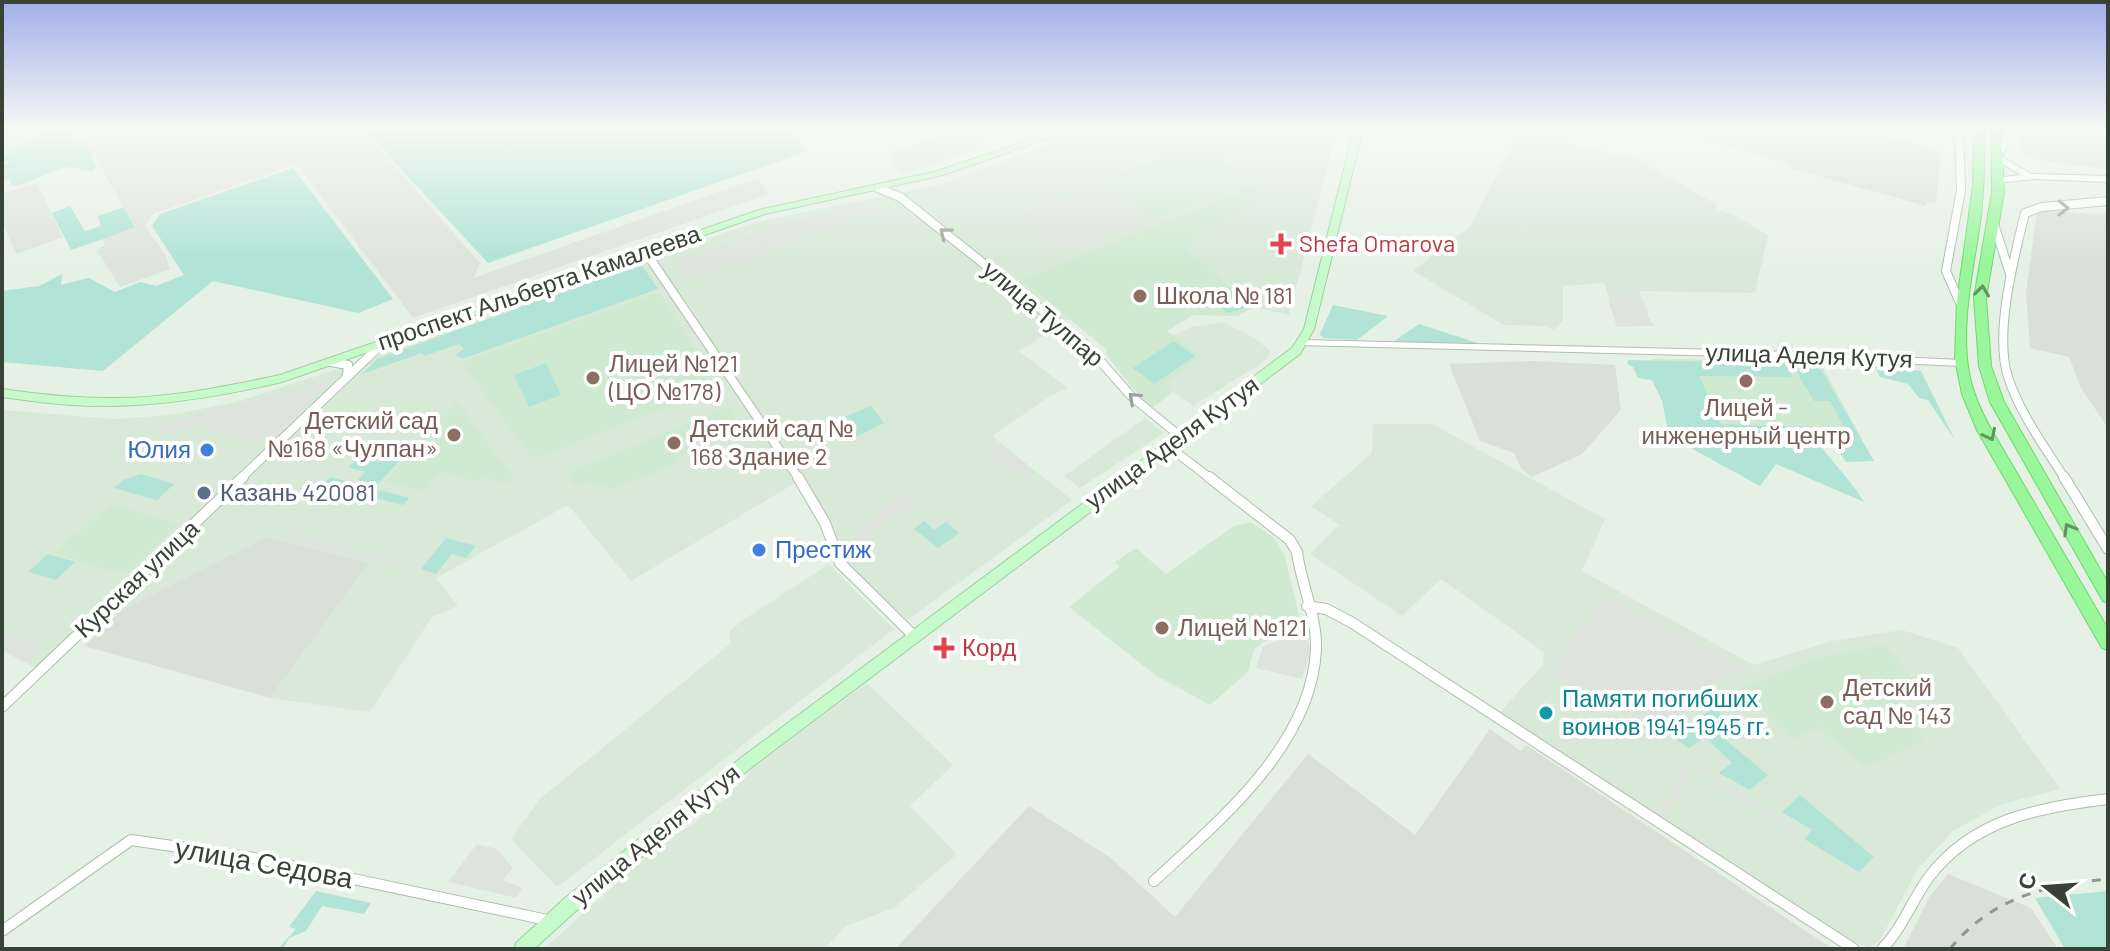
<svg xmlns="http://www.w3.org/2000/svg" width="2110" height="951" viewBox="0 0 2110 951" font-family="Barlow,sans-serif">
  <style>
    .residential { fill: #d8e9d8 }
    .industrial { fill: #d9e1d7 }
    .education { fill: #d0ead1 }
    .green { fill: #b1e3d6 }
    .parking { fill: #dee3dd }
    .lines { fill: none; stroke-linecap: round; stroke-linejoin: round }
    .minor-far1-casing { stroke: #adbfac; stroke-width: 10 }
    .minor-casing { stroke: #adbfac; stroke-width: 12 }
    .tertiary-casing { stroke: #adbfac; stroke-width: 2 }
    .secondary-casing { stroke: #9bd19c; stroke-width: 2 }
    .primary-casing { stroke: #6cda6b; stroke-width: 2 }
    .minor-far1 { stroke: #fff; stroke-width: 8 }
    .minor { stroke: #fff; stroke-width: 10 }
    .tertiary { fill: #fff; fill-rule: evenodd }
    .secondary { fill: #c7faca; fill-rule: evenodd }
    .primary { fill: #9af69b; fill-rule: evenodd }
    .rail { stroke: #959595; stroke-width: 3; stroke-dasharray: 9 9; stroke-linecap: butt }
    .oneway { stroke: #9ba19a }
    .oneway2 { stroke: #649463 }
    .health-dot { fill: #e0444e; stroke: #fff; stroke-width: 3 }
    .education-dot { fill: #8d6e63; stroke: #fff; stroke-width: 3 }
    .shop-dot { fill: #3f7fe0; stroke: #fff; stroke-width: 3 }
    .service-dot { fill: #5c6f8a; stroke: #fff; stroke-width: 3 }
    .culture-dot { fill: #0f9aa8; stroke: #fff; stroke-width: 3 }
    .labels { text-anchor: middle; stroke-width: 8; stroke-linejoin: round; paint-order: stroke }
    .health-label { font-size: 24px; fill: #be3a42; stroke: #fff; text-anchor: start }
    .street-label { font-size: 24px; fill: #374336; stroke: #fff }
    .education-label { font-size: 24px; fill: #785e54; stroke: #fff; text-anchor: start }
    .shop-label { font-size: 24px; fill: #366cbe; stroke: #fff; text-anchor: end }
    .service-label { font-size: 24px; fill: #4e5e75; stroke: #fff; text-anchor: start }
    .culture-label { font-size: 24px; fill: #0d838f; stroke: #fff; text-anchor: start }
    .near-street-label { font-size: 28px; fill: #374336; stroke: #fff }
  </style>
  <rect width="100%" height="100%" fill="#e6f1e6"/>
  <path class="residential" d="M2 129H45L42 138 2 165Z
    M1088 129H1337L1289 315 1254 307 1237 316 1193 315 1167 331 1173 336 1191 327 1223 322 1253 337 1270 351 1267 359 1254 368 1193 406 1173 392 1153 407 1141 398 1108 357 1106 349 1069 319 1019 351 1068 388 1052 395 992 436 1072 500 908 620 846 565 832 524 802 479 631 581 568 505 436 578 458 606 432 617 370 712 270 698 369 563 267 537 117 615 91 614 35 668 2 650V410L115 419 169 415 237 402 368 359 755 222 939 185Z
    M1521 129H1539L1577 145 1635 158 1717 205 1716 210 1734 215 1768 235 1755 293 1639 291 1649 313 1614 314 1604 283 1563 286V321L1553 330 1545 326 1504 325 1413 271 1470 226Z
    M1145 418 1164 433 1080 488 1064 476Z
    M1373 424H1432L1605 519 1582 571 1754 665 1832 641 1902 630 1958 648 2060 789 2002 804 1953 831 1917 870 1879 942 1868 947 1853 942 1499 713 1543 665 1544 652 1441 579 1402 616 1310 554 1339 525 1311 506 1372 453Z
    M829 564 894 629 557 887 511 839 540 799 730 644 729 632 743 620Z
    M867 683 953 765 910 806 957 854 894 908 846 926 824 949H544L661 843 693 824 727 797 751 770Z"/>
  <path class="industrial" d="M1691 129H1859L1941 151 1936 203 1927 201 1926 206 1796 170 1780 161 1688 135Z
    M2020 129H2108V169L2043 161 2019 151Z
    M2037 211 2108 214V428L2081 388 2069 357 2030 348 2026 293Z
    M1533 361 1615 365 1621 410 1582 454 1532 477 1522 470 1514 453 1480 441 1449 364Z
    M267 537 369 563 270 698 84 646 122 610Z
    M1490 729 1521 751 1526 745 1833 949H895L1029 806 1111 858 1175 917 1308 754 1415 835Z
    M1948 874 2031 908 2058 949H1903L1930 896Z"/>
  <path class="education" d="M1202 143 1246 178 1245 182 1153 220 1107 179Z
    M1260 184 1252 205 1185 248 1253 307 1237 316 1193 315 1167 331 1200 355 1165 384 1173 392 1153 407 1141 398 1108 357 1106 349 1022 280Z
    M659 292 719 387 533 459 461 362Z
    M1652 359 1819 360 1862 439 1700 435 1670 402Z
    M457 401 514 478 510 484 483 477 479 482 441 472 427 488 419 490 385 482Z
    M729 407 740 425 677 459V464L613 489 589 482 572 486 568 473Z
    M110 504 179 524 129 572 118 569 115 572 56 554 67 544 65 540 77 534Z
    M1251 522 1273 537 1285 556 1302 630 1277 633 1254 649 1248 672 1210 705 1155 675 1069 607 1119 567 1115 562 1136 548 1166 574 1234 526Z
    M1885 645 1913 679 1886 688 1926 740 1866 767 1817 727 1793 740 1741 689 1816 658Z"/>
  <path class="green" d="M40 129H86L65 138 87 139 96 167 93 171C81 171 74 165 61 168 44 174 30 184 12 186L9 179 2 180V166L11 162 2 161V157C17 152 24 141 39 137L36 133Z
    M364 129H793L805 152 488 263Z
    M293 168 393 299 358 313 213 281 103 371 2 362V291L39 286 62 274 61 285 89 278 115 292 140 282 156 286 184 275 152 226 160 214Z
    M70 206 85 231 101 226 98 216 124 207 135 228 71 250 52 213Z
    M641 264 658 289 462 359 456 355 464 349 459 344 424 356 422 353 362 374 377 359Z
    M1225 286 1250 307 1228 313 1204 297Z
    M1333 305 1388 316 1357 340 1323 338 1320 334Z
    M1419 324 1478 343 1393 342Z
    M1174 341 1195 356 1154 384 1133 368Z
    M1628 360 1784 363 1793 377 1699 376 1721 424 1814 427 1818 433 1829 434 1835 440H1851L1830 401H1814L1791 363H1817L1874 461 1846 462 1829 437H1815C1830 462 1849 477 1864 502L1776 464 1760 486 1669 436 1662 401 1652 380 1638 378 1633 367 1627 364Z
    M546 363 561 395 529 407 514 375Z
    M1875 366 1921 371 1955 440 1928 400 1919 398 1908 384 1880 377Z
    M871 406 884 423 856 437 842 418Z
    M363 452 401 459 377 485 358 480 365 472 349 467Z
    M141 474 174 484 157 500 114 488 123 480Z
    M330 477 409 498 403 505 324 484Z
    M924 521 934 530 946 522 959 533 938 548 914 529Z
    M446 538 476 546 466 558 452 554 436 574 421 569Z
    M48 554 75 562 56 580 28 572Z
    M1714 707 1733 727 1722 737 1768 775 1750 790 1719 773 1732 763 1705 737 1689 748 1674 738Z
    M1800 795 1874 857 1859 872 1804 839 1812 830 1782 812Z
    M316 891 371 903 364 914 322 906 306 931 289 938 283 949H278L296 929 289 927Z
    M2108 891V949H2065L2035 898Z"/>
  <path class="parking" d="M105 129H362L480 263 473 278 758 178 769 194 413 318 297 164 153 214 145 226 166 256 170 269 120 287 97 250 105 245 103 239 135 227 83 137Z
    M959 129 977 132 990 147 901 174 893 166 890 153Z
    M37 183 63 237 16 254 2 222V194Z
    M1097 185 1139 223 1062 254 1022 214Z
    M873 199 883 209 789 244 775 226Z
    M774 227 788 244 687 281 674 262Z
    M1620 290H1633L1654 326 1617 327 1608 300H1616Z
    M331 381 265 445 197 428 163 432 159 429 167 421Z
    M1001 445 1036 473 1027 480 1020 475 1017 477 988 454Z
    M904 494 914 502 865 541 860 537 856 532Z
    M295 534 401 564 397 568 291 539Z
    M1603 594 1744 669V670L1713 684 1652 731 1587 689 1549 673Z
    M1304 631 1311 650 1302 679 1256 668 1263 646Z
    M2 634 21 637 46 647 28 664 2 650Z
    M1686 765 1693 770 1696 765 1801 831 1798 836 1694 770 1667 814 1660 809Z
    M477 844 497 849 513 868 503 880 522 888 516 898 448 882Z"/>
  <g class="lines">
    <g class="minor-far1-casing">
      <path id="minor-far1" d="M1959 129 1961 190 1946 271 1960 303
        M1997 156 2012 129
        M878 188 900 197 1087 346 1131 396 1181 437
        M1994 224 2010 274
        M645 251 799 479
        M331 362 348 365 347 375
        M1168 446 1211 479
        M240 479 383 343
        M2065 479C2045 447 2020 414 2008 377 1994 333 2014 258 2025 213L2042 207 2108 201"/>
    </g>
    <g class="minor-casing">
      <path id="minor" d="M798 477 825 523 840 563 915 637
        M2064 477 2108 549
        M1307 606 1326 609 1351 622 1854 949
        M2 707 243 477
        M1154 881C1219 821 1312 745 1316 649 1317 616 1301 584 1297 552L1290 540 1209 477
        M2 931 131 840 254 858 552 921
        M1882 949C1902 929 1912 900 1929 877 1973 819 2040 807 2108 799"/>
    </g>
    <g class="tertiary-casing">
      <path id="tertiary" d="M1997 154 2031 174 2108 176V182L2035 179 1998 183 1994 180 1995 178 2021 175 1994 159V155Z
        M1302 340 1766 351 1961 360 1966 363 1961 366 1766 357 1298 345 1297 343Z"/>
    </g>
    <g class="secondary-casing">
      <path id="secondary" d="M1061 129H1075L943 175 765 214 282 382C226 395 170 405 112 406 75 407 38 402 2 397V389C37 394 72 398 108 398 166 399 223 387 280 375L759 210 938 171Z
        M1354 129H1363L1314 329 1300 354 752 767 577 910 534 949H514L516 943 565 898 742 757 1292 348 1304 329Z"/>
    </g>
    <g class="primary-casing">
      <path id="primary" d="M1974 129H1984C1985 159 1984 187 1981 216 1974 268 1959 326 1970 378 1974 396 1982 413 1991 429L2108 629V650L2102 648 1977 430 1962 394 1955 359 1957 301 1973 186Z
        M1991 129H2001L2004 192 1986 298 1991 366 2004 402 2108 583V603L2103 601 1990 402 1979 366 1974 298 1992 192Z"/>
    </g>
    <use href="#minor-far1" class="minor-far1"/>
    <use href="#minor" class="minor"/>
    <use href="#tertiary" class="tertiary"/>
    <use href="#secondary" class="secondary"/>
    <use href="#primary" class="primary"/>
    <path class="rail" d="M1950 949C1991 898 2045 885 2108 879"/>
  </g>
  <defs><path id="oneway-chevron" d="M-2-3.5L2.5 0L-2 3.5" fill="none" stroke-width="1.6" stroke-linecap="round" stroke-linejoin="round" transform="scale(2)"/></defs>
  <g class="oneway">
    <use href="#oneway-chevron" transform="translate(2063 208) rotate(1)"/>
    <use href="#oneway-chevron" transform="translate(945 233) rotate(-141)"/>
    <use href="#oneway-chevron" transform="translate(1134 398) rotate(-138)"/>
  </g>
  <g class="oneway2">
    <use href="#oneway-chevron" transform="translate(1982 291) rotate(-83)"/>
    <use href="#oneway-chevron" transform="translate(1990 435) rotate(63)"/>
    <use href="#oneway-chevron" transform="translate(2069 529) rotate(-120)"/>
  </g>
  <linearGradient id="sky" x2="0" y2="1"><stop stop-color="#a1aee9"/><stop offset="0.49" stop-color="#f4f9f4"/><stop offset="1" stop-color="#f4f9f4" stop-opacity="0"/></linearGradient>
  <rect width="2110" height="262" fill="url(#sky)"/>
  <g class="health-dot">
    <path d="M1277 232h8v8h8v8h-8v8h-8v-8h-8v-8h8z"/>
    <path d="M940 636h8v8h8v8h-8v8h-8v-8h-8v-8h8z"/>
  </g>
  <g class="education-dot">
    <circle cx="1140" cy="296" r="8"/>
    <circle cx="593" cy="378" r="8"/>
    <circle cx="1746" cy="381" r="8"/>
    <circle cx="454" cy="435" r="8"/>
    <circle cx="674" cy="443" r="8"/>
    <circle cx="1162" cy="628" r="8"/>
    <circle cx="1827" cy="702" r="8"/>
  </g>
  <g class="shop-dot">
    <circle cx="207" cy="450" r="8"/>
    <circle cx="759" cy="550" r="8"/>
  </g>
  <circle class="service-dot" cx="204" cy="493" r="8"/>
  <circle class="culture-dot" cx="1546" cy="713" r="8"/>
  <g class="labels">
    <g class="health-label">
      <text x="1299" y="252">Shefa Omarova</text>
      <text x="962" y="656">Корд</text>
    </g>
    <g class="street-label">
      <text transform="translate(539 288) rotate(-19)" y="8">проспект Альберта Камалеева</text>
      <text transform="translate(1043 314) rotate(40)" y="8">улица Тулпар</text>
      <text transform="translate(1809 356) rotate(2)" y="8">улица Аделя Кутуя</text>
      <text transform="translate(1172 443) rotate(-36)" y="8">улица Аделя Кутуя</text>
      <text transform="translate(137 579) rotate(-43)" y="8">Курская улица</text>
      <text transform="translate(656 835) rotate(-39)" y="8">улица Аделя Кутуя</text>
    </g>
    <g class="education-label">
      <text x="1156" y="304">Школа № 181</text>
      <text x="609" y="372">Лицей №121<tspan x="609" dy="28">(ЦО №178)</tspan></text>
      <text x="1746" y="416" text-anchor="middle">Лицей -<tspan x="1746" dy="28">инженерный центр</tspan></text>
      <text x="438" y="429" text-anchor="end">Детский сад<tspan x="438" dy="28">№168 «Чулпан»</tspan></text>
      <text x="690" y="437">Детский сад №<tspan x="690" dy="28">168 Здание 2</tspan></text>
      <text x="1178" y="636">Лицей №121</text>
      <text x="1843" y="696">Детский<tspan x="1843" dy="28">сад № 143</tspan></text>
    </g>
    <g class="shop-label">
      <text x="191" y="458">Юлия</text>
      <text x="775" y="558" text-anchor="start">Престиж</text>
    </g>
    <g class="service-label">
      <text x="220" y="501">Казань 420081</text>
    </g>
    <g class="culture-label">
      <text x="1562" y="707">Памяти погибших<tspan x="1562" dy="28">воинов 1941-1945 гг.</tspan></text>
    </g>
    <g class="near-street-label">
      <text transform="translate(264 863) rotate(10)" y="10">улица Седова</text>
    </g>
  </g>
  <rect width="2110" height="951" fill="none" stroke="#374336" stroke-width="8"/>
  <g transform="translate(2046 887) rotate(287)" stroke="#ffffff" stroke-width="6" paint-order="stroke">
  <path d="M0-6L14 30L0 20L-14 30Z" fill="#374336"/>
  <text y="-12" font-size="22" font-weight="bold" text-anchor="middle" fill="#374336">С</text>
  </g>
</svg>
